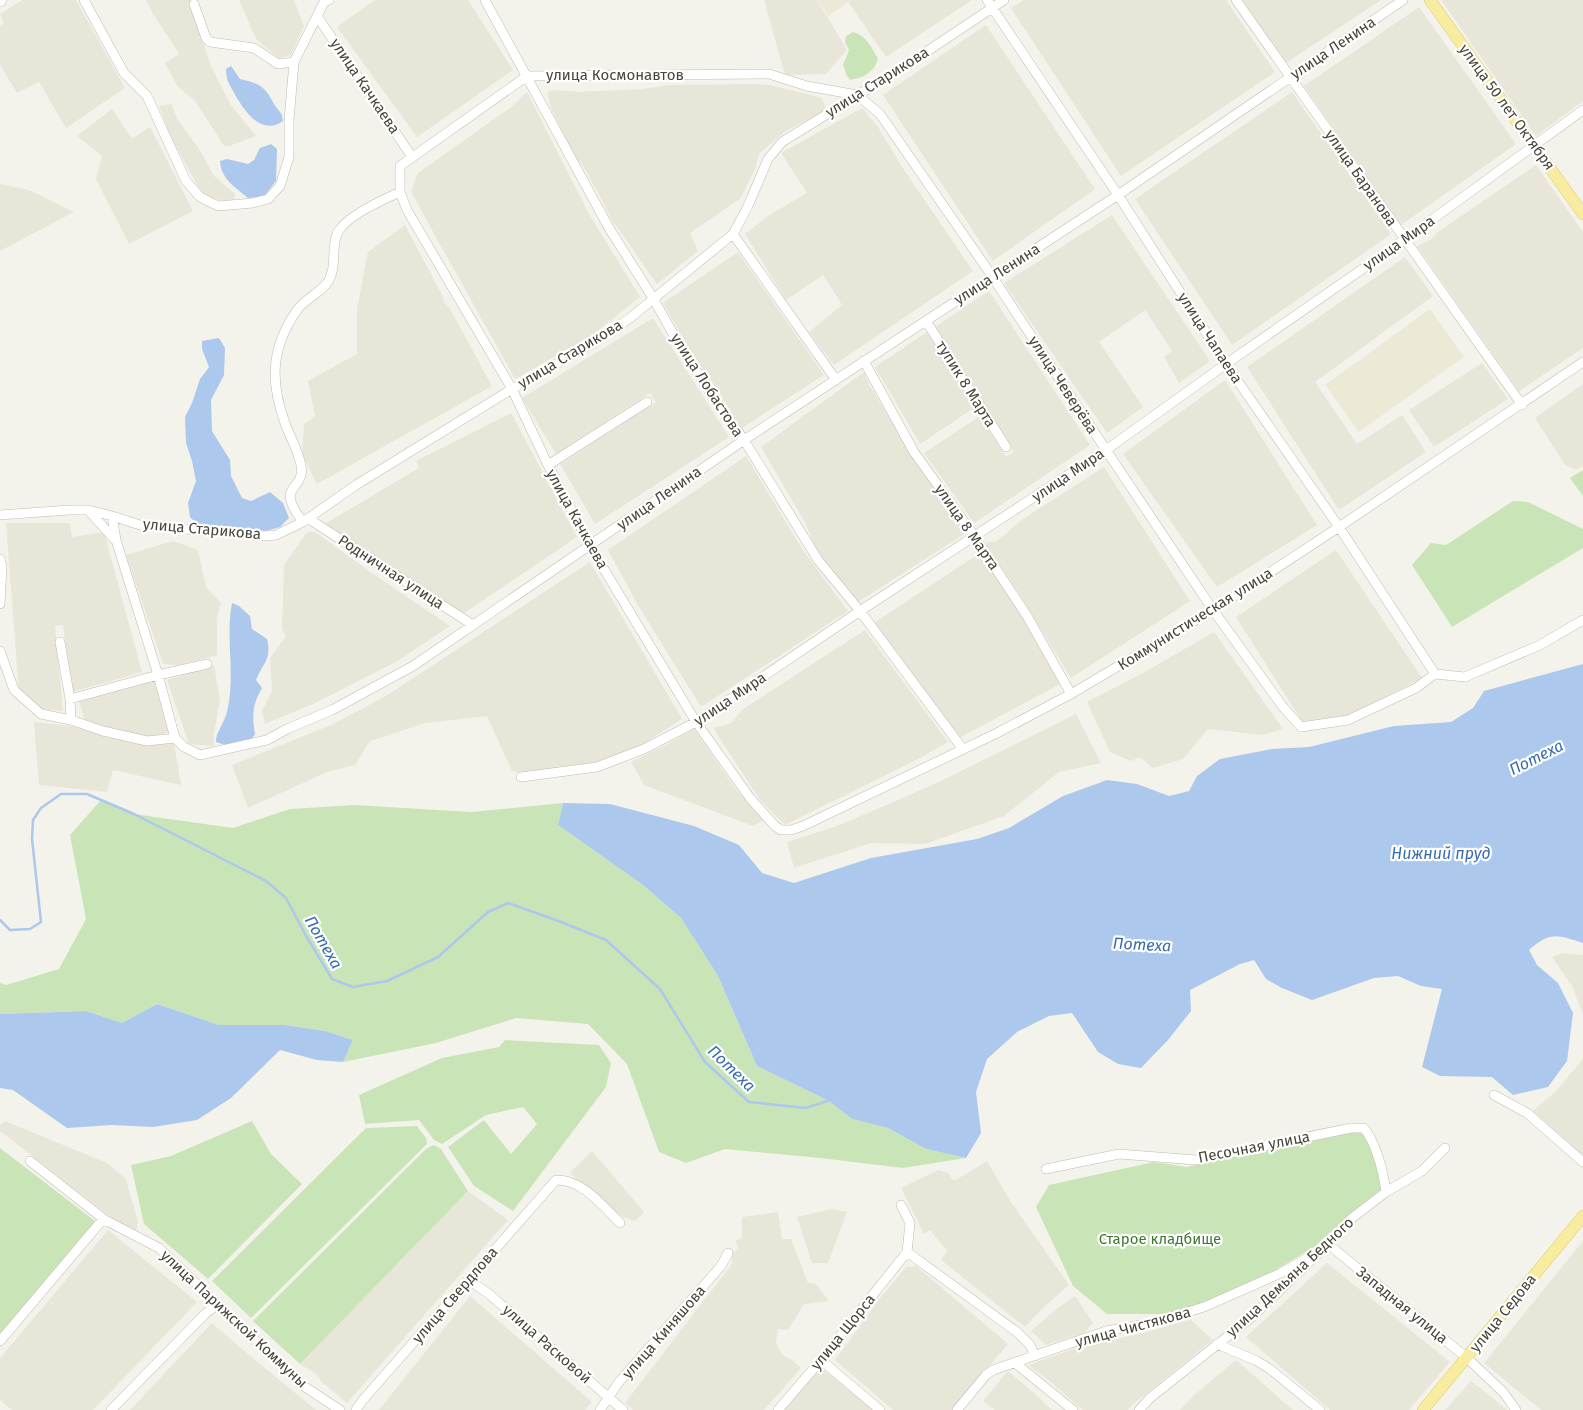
<svg xmlns="http://www.w3.org/2000/svg" width="1583" height="1410" viewBox="0 0 1583 1410" font-family="'Fira Sans',sans-serif">
  <style>
    .residential { fill: #e8e6d9 }
    .education { fill: #ece9d6 }
    .green { fill: #c9e5b7 }
    .water { fill: #acc8ec }
    .lines { fill: none; stroke-linecap: round; stroke-linejoin: round }
    .stream { stroke: #acc8ec; stroke-width: 2.5 }
    .minor-casing { stroke: #bfbcae; stroke-width: 10 }
    .major-casing { stroke: #ddcc71; stroke-width: 12 }
    .minor { stroke: #fff; stroke-width: 9 }
    .major { stroke: #f8eca1; stroke-width: 11 }
    .labels { text-anchor: middle; stroke-width: 4.5; stroke-linejoin: round; paint-order: stroke }
    .street-label { font-size: 15px; fill: #484539; stroke: #fff }
    .park-label { font-size: 15px; fill: #40772f; stroke: #fff }
    .water-label { font-size: 16px; font-style: italic; fill: #386bae; stroke: #fff }
  </style>
  <rect width="100%" height="100%" fill="#f4f3eb"/>
  <path class="residential" d="M22 0H76L125 88 66 128 39 82 17 93 0 65V27L4 23 0 14Z
    M146 0H195L190 1 211 66 231 105 256 136 229 146H224L195 101 178 87 165 63 178 55V52L153 14Z
    M239 0H294L304 26 291 55 279 58 256 39Z
    M375 0H468L513 70 417 137 337 27Z
    M764 0H817L847 50 826 74 785 75Z
    M851 0H972L886 57 848 2Z
    M1024 0H1226L1275 72 1121 176 1011 8Z
    M1242 0H1381L1286 63Z
    M1441 0H1583V101L1536 136Z
    M1419 7 1516 144 1401 225 1304 86Z
    M986 25 1095 189 993 261 883 95Z
    M754 84 770 85 822 98 826 110 786 131 759 154 755 169 741 198 690 233 698 251 657 284 610 217 600 196 580 161 577 162 551 108 547 92 555 90 578 92 642 89 670 85Z
    M527 92 589 214 640 297 591 336 515 379 411 192 418 173 514 105Z
    M1292 92 1391 234 1232 345 1135 199Z
    M171 104 178 120 202 153 213 175 235 194 234 200 225 201 203 195 170 136 159 106Z
    M862 108 878 127 904 170 973 271 834 365 809 332 842 305 823 275 786 300 745 234 768 216 807 193 781 153Z
    M112 109 132 139 150 127 193 211 129 244 96 179 102 156 77 136Z
    M1536 165 1583 232V348L1519 391 1417 246 1432 239 1435 234Z
    M0 184 29 190 74 212 0 251Z
    M1112 215 1210 361 1179 383 1164 357 1172 351 1145 310 1099 342 1143 407 1107 433 1004 283Z
    M405 225 443 297 444 302 449 307 492 386 317 484 302 455 304 424 315 416 308 381 357 354V309L368 252Z
    M738 252 824 375 742 428 710 379 692 354 663 303Z
    M1405 257 1433 296 1315 382 1357 444 1402 415 1426 452 1339 510 1247 367Z
    M989 291 1090 445 974 523 924 453 980 416 1006 457 1014 452 935 327Z
    M653 318 729 437 595 524 560 464 656 402 650 393 556 454 522 398Z
    M927 332 974 408 920 444 875 367Z
    M1482 363 1508 399 1434 447 1409 410Z
    M864 372 869 384 907 448 966 533 858 602 849 589 819 558 806 524 761 447Z
    M1225 380 1317 525 1217 587 1123 454Z
    M1583 384V466L1576 470 1565 465 1535 418Z
    M511 413 577 537 464 613 457 610 417 583 323 525 419 468 416 461Z
    M746 456 802 549 848 611 701 707 639 607 608 550Z
    M1104 467 1190 601 1071 678 1016 589 985 543 997 541 1023 519Z
    M6 523H70L72 537 104 532 142 672 72 692 63 625 55 626 63 711 41 709 19 692Z
    M307 532H315L372 573 450 626 396 662 313 704 265 724 262 711 272 691 270 658 286 636 282 629 284 565Z
    M173 541 198 550 206 587 221 603 217 619V655L179 665 163 664 126 555Z
    M1336 550 1422 678 1349 716 1303 723 1236 617Z
    M980 553 1016 606 1060 684 959 738 874 623Z
    M590 562 682 719 640 746 602 761 523 773 512 771 487 716 425 723 370 741 355 765 327 772 248 808 232 765 331 725 386 696Z
    M865 630 948 742 918 759 785 825 760 800 713 728 730 724 743 709Z
    M1214 632 1283 729 1263 735 1208 729 1183 759 1153 768 1140 757 1131 761 1110 752 1087 702 1141 674Z
    M214 665 220 699 214 734V746L189 744 167 680Z
    M153 681H156L172 732 145 737 85 721 79 701Z
    M1076 714 1101 763 1059 772 1004 816 925 844 871 843 794 868 787 842 837 826 889 804 941 781Z
    M34 722 70 726 130 741 163 744 174 743 181 785 113 770 107 792 39 785Z
    M694 729 737 791 764 820 753 826 644 785 631 762 664 746Z
    M1562 953 1583 955V1014L1572 986 1552 957Z
    M1583 1055V1155L1533 1111 1556 1091 1582 1060Z
    M5 1121 107 1163 126 1179 138 1222 136 1231 117 1222 0 1131V1125Z
    M592 1151 644 1212 635 1221 616 1214 570 1173Z
    M987 1161 1011 1202 1069 1285 1045 1306 1025 1327 941 1260 947 1251 930 1230 924 1234 901 1188 938 1170 948 1173 954 1181Z
    M468 1191 508 1220 347 1403 321 1381 316 1374 300 1364Z
    M832 1209 847 1212 828 1263H812L797 1217Z
    M778 1212 782 1239H791L808 1283 816 1284 829 1301 804 1304 788 1330 778 1329 776 1343 782 1355 792 1360 801 1368 764 1410H633L625 1403 732 1264V1252L738 1250 736 1241 742 1238V1217Z
    M108 1230 197 1302 93 1410H12L0 1400V1358Z
    M1583 1241V1410H1541L1484 1363Z
    M1327 1263 1450 1362 1409 1410H1330L1246 1337Z
    M916 1266 1008 1344 952 1410H893L835 1360 880 1298 906 1267Z
    M470 1296 592 1402 585 1410H379Z
    M1075 1296 1093 1323 1084 1333 1046 1345 1031 1331 1054 1311Z
    M1190 1319 1213 1340 1132 1405 1128 1410H1083L1047 1379 1028 1365 1076 1348 1147 1332Z
    M212 1323 242 1349 316 1410H130Z
    M1236 1360 1293 1410H1180L1192 1397Z
    M819 1366 873 1410H782Z
    M1008 1371 1033 1392 1052 1410H995L983 1401Z
    M1471 1381 1506 1409 1507 1410H1445Z"/>
  <path class="education" d="M817 0H851L828 16Z
    M1430 309 1464 357 1359 432 1325 385Z"/>
  <path class="green" d="M853 32C866 35 872 48 878 59 874 72 864 78 850 80L847 76 843 65 849 50 845 42 846 36Z
    M1583 470V496L1570 478Z
    M1513 501 1528 502 1583 529V548L1452 627 1412 565 1431 543 1446 545Z
    M101 800 134 814 233 828 290 809 354 805 471 812 563 803 558 825 643 885 681 918 718 976 757 1066 829 1101 852 1119 888 1128 926 1149 966 1158 903 1168 820 1158 725 1149 686 1163 659 1152 627 1064 588 1024 516 1018 436 1043 343 1062 353 1040 325 1031 285 1025H219L157 1004 122 1023 86 1011 0 1014V983L6 985 59 969 86 919 70 835Z
    M505 1040 599 1045 611 1063 606 1087 513 1211 474 1186 448 1147 484 1120 511 1154 537 1124 523 1107 486 1115 442 1144 434 1140 419 1120 365 1124 359 1095 442 1058 499 1047Z
    M252 1121 271 1154 302 1184 208 1279 144 1224 131 1165 171 1156Z
    M417 1126 426 1138 427 1144 251 1318 212 1281 366 1128Z
    M1357 1131 1368 1137 1382 1184 1381 1189 1314 1247 1247 1287 1178 1314H1107L1073 1286 1036 1207 1049 1185 1154 1162 1187 1167 1311 1137Z
    M434 1145 441 1149 468 1191 300 1364 253 1321 427 1148Z
    M0 1148 95 1221 0 1335Z"/>
  <path class="water" d="M231 66 240 79C260 84 264 85 274 104 278 111 282 111 283 121 260 137 243 109 233 91 229 83 226 80 226 69Z
    M271 144 277 149 276 181 264 196 248 198C235 187 221 179 220 161L227 159 248 164 254 160 260 148Z
    M219 338 225 348 224 375 211 400 212 431 230 460 231 476 242 498 251 501 270 492 283 503 289 518 280 527 266 531 197 524 190 517 188 503 196 481 192 461 186 443 185 417 192 403 200 379 209 367 202 349V341Z
    M232 603 239 606 250 616 252 629 267 639C272 661 263 662 256 680L262 688C252 705 252 715 255 734L251 740 225 745 216 742C216 733 221 728 224 720 228 712 229 702 230 693 233 663 226 634 232 603Z
    M1583 664V943C1557 935 1551 931 1529 950L1537 965 1558 983 1573 1013 1567 1061 1548 1087 1513 1095 1492 1077 1440 1076 1422 1067 1442 989 1421 986 1398 976 1374 978 1312 1000 1282 988 1266 979 1254 960 1240 964 1190 990 1191 1011 1168 1040 1141 1068 1118 1064 1098 1052 1072 1013 1049 1016 1017 1032 987 1059 976 1092 981 1133 966 1158 926 1149 888 1128 852 1119 829 1101 757 1066 718 976 681 918 643 885 558 825 563 803 610 804 694 826 739 845 762 873 794 883 871 858 977 839 1009 828 1063 796 1107 780 1137 784 1169 796 1189 791 1197 776 1220 759 1272 749 1309 747 1394 726 1451 722 1473 708 1484 691Z
    M157 1004 219 1025H285L325 1031 353 1040 343 1062 317 1060 280 1050 231 1098 197 1120 153 1127 112 1125 67 1128 13 1090 0 1088V1014L86 1011 122 1023Z"/>
  <g class="lines">
    <path class="stream" d="M0 920 10 930 30 929 41 922 32 839 33 820 41 808 61 794H87L134 814 266 881 286 898 305 934 332 979 353 987 387 981 438 957 488 912 508 903 561 922 606 940 660 989 705 1062 749 1102 806 1108 830 1100"/>
    <g class="minor-casing">
      <path id="minor" d="M84 0 124 73 147 96 186 181 200 197 218 206 253 203 268 199 280 186 289 157V120L294 62 324 2 329 0
        M485 0 609 228 653 298 680 346 708 389 744 440 818 560 860 611 962 748
        M987 0 1118 195 1226 364 1339 527 1435 674
        M1236 0 1522 405
        M0 2 2 0
        M194 4 206 38 210 42 254 48 278 64 294 62
        M317 16 412 157
        M733 234 836 380
        M926 321 1006 447
        M864 361 914 452 975 537 1027 616 1071 694
        M1583 362 1339 527 1213 610 1071 694 997 733 803 826 791 830H781L775 826 750 798 696 722 590 546 548 465 512 389 407 210 400 192V166L527 76 769 74 807 86 857 95 880 114 992 276 1106 450 1213 610 1283 707 1301 727 1348 720 1416 688 1435 674 1465 677 1540 645 1583 620
        M548 465 647 402
        M88 510 115 540
        M0 515 69 510H88L112 516 140 525 263 536 276 535 303 522 356 485 512 389 595 342 630 318 733 234 748 206 768 159 782 142 908 64 1004 0
        M112 516 116 540 158 675 175 738 184 747 200 755 267 740 287 729 332 710 413 666 744 440 1118 195 1403 0
        M309 519 473 625
        M303 522C273 483 306 492 301 465 298 451 291 438 286 426 270 383 270 349 297 310 305 299 320 293 328 282 337 268 331 249 337 234 344 217 384 199 400 192
        M0 559 2 566 0 604
        M60 642 70 699 71 720
        M0 651 14 690 41 714 71 720 103 731 147 741 175 738
        M70 699 158 675 207 664
        M521 777 597 767 644 749 696 722 860 611 1106 450 1226 364 1404 240 1583 110
        M1494 1095 1527 1113 1583 1162
        M30 1161 105 1220 159 1248 302 1385 340 1410
        M1046 1169 1119 1154 1196 1160 1351 1128H1364C1377 1145 1383 1171 1386 1192
        M901 1205 910 1223 907 1252 1017 1332 1030 1345 1035 1356
        M1328 1244 1467 1358 1504 1393 1516 1410
        M469 1280 489 1294 623 1410
        M0 1341 99 1224 105 1220
        M1217 1344 1257 1361 1270 1369 1320 1410
        M821 1360 880 1410
        M1015 1363 1073 1410
        M111 1410 206 1313 218 1304
        M356 1410 362 1401 556 1180C582 1179 603 1206 620 1223
        M600 1410 619 1382 721 1266 728 1253
        M778 1410 821 1360 907 1252
        M957 1410 986 1375 993 1370 1106 1331 1152 1323 1204 1307 1281 1273 1309 1257
        M1139 1410 1150 1398 1252 1317 1328 1244 1352 1218 1386 1192 1422 1171 1445 1148"/>
    </g>
    <g class="major-casing">
      <path id="major" d="M1430 0 1583 214
        M1423 1410 1583 1216"/>
    </g>
    <use href="#minor" class="minor"/>
    <use href="#major" class="major"/>
  </g>
  <g class="labels">
    <g class="street-label">
      <text transform="translate(1333 48) rotate(-34)" y="5">улица Ленина</text>
      <text x="615" y="80">улица Космонавтов</text>
      <text transform="translate(877 82) rotate(-32)" y="5">улица Старикова</text>
      <text transform="translate(365 86) rotate(56)" y="5">улица Качкаева</text>
      <text transform="translate(1507 107) rotate(54)" y="5">улица 50 лет Октября</text>
      <text transform="translate(1361 178) rotate(55)" y="5">улица Баранова</text>
      <text transform="translate(1399 243) rotate(-35)" y="5">улица Мира</text>
      <text transform="translate(997 274) rotate(-33)" y="5">улица Ленина</text>
      <text transform="translate(1210 338) rotate(57)" y="5">улица Чапаева</text>
      <text transform="translate(570 354) rotate(-31)" y="5">улица Старикова</text>
      <text transform="translate(966 384) rotate(58)" y="5">тупик 8 Марта</text>
      <text transform="translate(707 385) rotate(57)" y="5">улица Лобастова</text>
      <text transform="translate(1063 385) rotate(57)" y="5">улица Чеверёва</text>
      <text transform="translate(1068 475) rotate(-34)" y="5">улица Мира</text>
      <text transform="translate(659 498) rotate(-35)" y="5">улица Ленина</text>
      <text transform="translate(577 519) rotate(61)" y="5">улица Качкаева</text>
      <text transform="translate(967 527) rotate(55)" y="5">улица 8 Марта</text>
      <text transform="translate(202 529) rotate(5)" y="5">улица Старикова</text>
      <text transform="translate(391 572) rotate(33)" y="5">Родничная улица</text>
      <text transform="translate(1195 619) rotate(-32)" y="5">Коммунистическая улица</text>
      <text transform="translate(730 699) rotate(-34)" y="5">улица Мира</text>
      <text transform="translate(1254 1147) rotate(-11)" y="5">Песочная улица</text>
      <text transform="translate(1290 1277) rotate(-43)" y="5">улица Демьяна Бедного</text>
      <text transform="translate(455 1295) rotate(-49)" y="5">улица Свердлова</text>
      <text transform="translate(1402 1305) rotate(39)" y="5">Западная улица</text>
      <text transform="translate(1503 1313) rotate(-51)" y="5">улица Седова</text>
      <text transform="translate(234 1319) rotate(43)" y="5">улица Парижской Коммуны</text>
      <text transform="translate(1133 1327) rotate(-15)" y="5">улица Чистякова</text>
      <text transform="translate(664 1332) rotate(-49)" y="5">улица Киняшова</text>
      <text transform="translate(843 1332) rotate(-51)" y="5">улица Щорса</text>
      <text transform="translate(547 1344) rotate(41)" y="5">улица Расковой</text>
    </g>
    <g class="park-label">
      <text x="1160" y="1244">Старое кладбище</text>
    </g>
    <g class="water-label">
      <text transform="translate(1536 757) rotate(-27)" y="6">Потеха</text>
      <text x="1441" y="859">Нижний пруд</text>
      <text transform="translate(324 942) rotate(60)" y="6">Потеха</text>
      <text transform="translate(1142 944) rotate(3)" y="6">Потеха</text>
      <text transform="translate(732 1068) rotate(44)" y="6">Потеха</text>
    </g>
  </g>
</svg>
